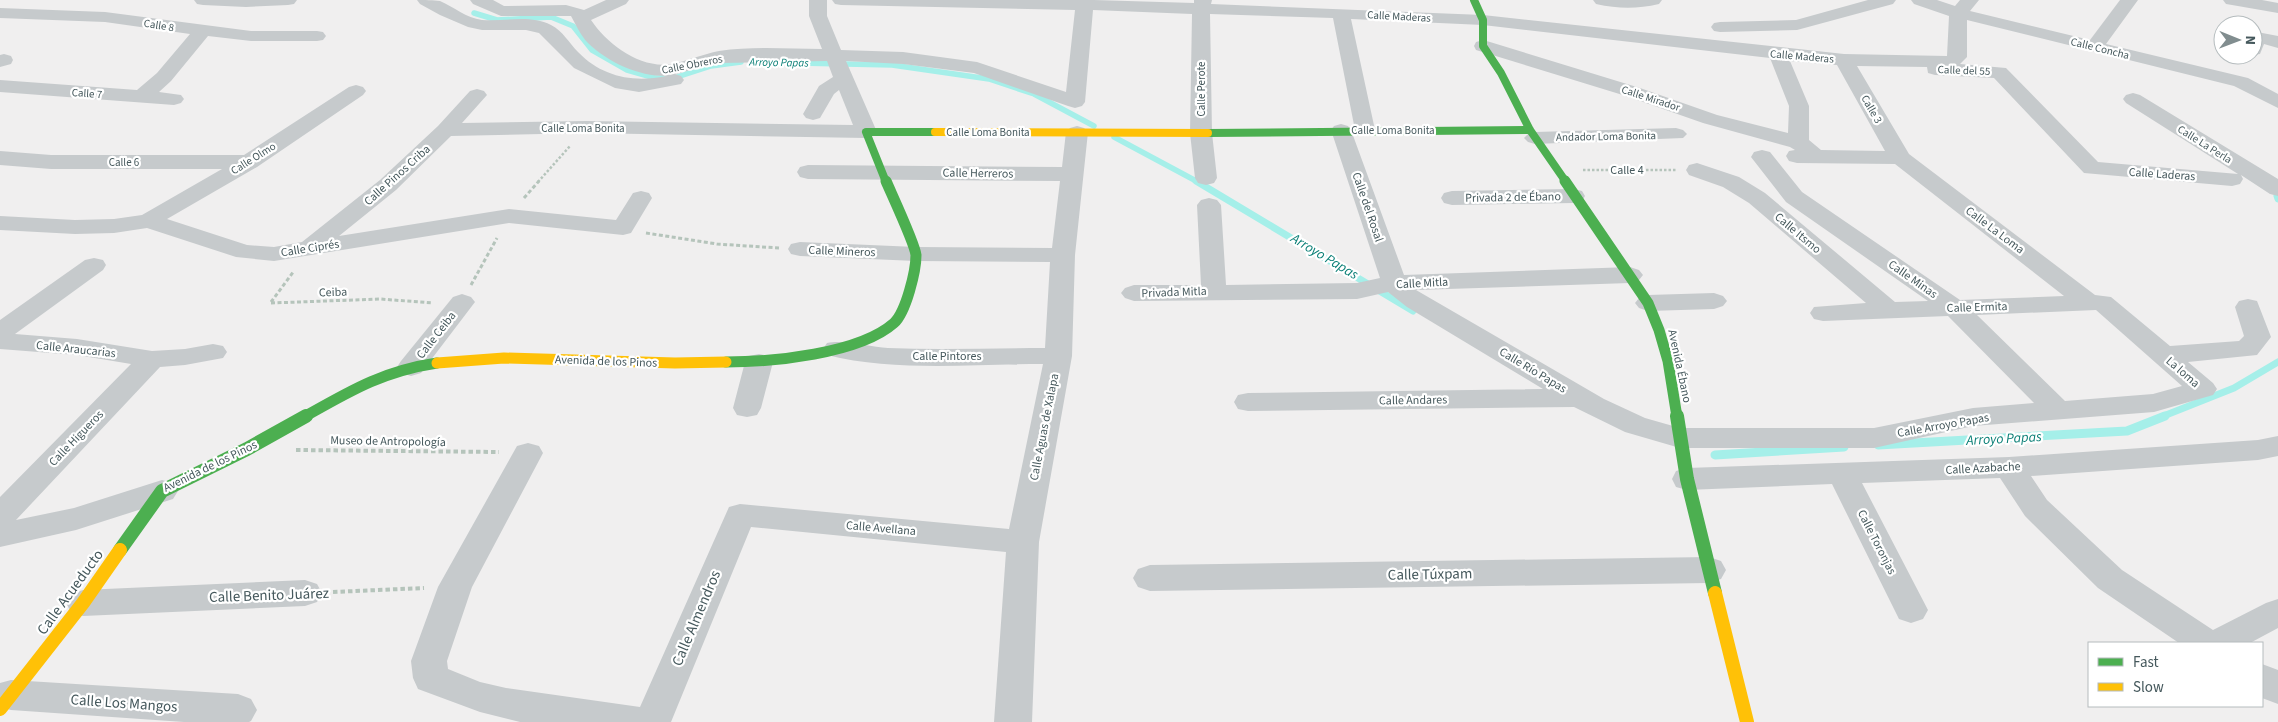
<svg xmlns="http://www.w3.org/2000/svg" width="2278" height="722" viewBox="0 0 2278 722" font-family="'Source Sans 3',sans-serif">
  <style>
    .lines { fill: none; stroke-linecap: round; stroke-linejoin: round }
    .stream-far2 { stroke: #a5efe9; stroke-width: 5.5 }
    .stream-far1 { stroke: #a5efe9; stroke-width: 7 }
    .stream { stroke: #a5efe9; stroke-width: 9 }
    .path-far2 { stroke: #b5c4bb; stroke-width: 2.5; stroke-dasharray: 2.5 2; stroke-linecap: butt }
    .path-far1 { stroke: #b5c4bb; stroke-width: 3; stroke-dasharray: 4 2.5; stroke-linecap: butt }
    .path { stroke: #b5c4bb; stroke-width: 4; stroke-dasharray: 4.5 3; stroke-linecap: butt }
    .street { fill: #c6cacc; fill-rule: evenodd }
    .fast-far2 { stroke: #4caf50; stroke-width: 8 }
    .fast-far1 { stroke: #4caf50; stroke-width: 11 }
    .fast { stroke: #4caf50; stroke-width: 14 }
    .slow-far2 { stroke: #ffc107; stroke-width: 8 }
    .slow-far1 { stroke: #ffc107; stroke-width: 11 }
    .slow { stroke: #ffc107; stroke-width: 14 }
    .labels { text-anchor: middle; stroke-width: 4.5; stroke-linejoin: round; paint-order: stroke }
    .far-street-label { font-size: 11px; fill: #45585c; stroke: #fff }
    .far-water-label { font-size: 11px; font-style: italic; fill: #0a7f76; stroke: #fff }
    .street-label { font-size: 12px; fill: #45585c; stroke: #fff }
    .water-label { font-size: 14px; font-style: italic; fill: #0a7f76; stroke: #fff }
    .near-street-label { font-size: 15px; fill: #45585c; stroke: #fff }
  </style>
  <rect width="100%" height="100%" fill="#f0efef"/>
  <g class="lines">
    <path class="stream-far2" d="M474 13 497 20 551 17 573 26 592 50 627 70 655 78H674L711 66 741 62
      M753 62 892 65 989 79 1034 94 1094 126
      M1114 137 1198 182"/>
    <path class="stream-far1" d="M1196 181 1413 311
      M2277 196 2278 199
      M2161 417 2234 388 2278 362"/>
    <path class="stream" d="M1878 445 2127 431 2165 416
      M1715 455 1844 447"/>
    <path class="path-far2" d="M1583 170H1677
      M538 182 570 146"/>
    <path class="path-far1" d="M524 198 539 181
      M646 233 717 244 779 248
      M471 285 497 238
      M271 302 294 271
      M271 303 380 299 433 303"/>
    <path class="path" d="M296 450 499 452
      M333 592 424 588"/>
    <path class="street" d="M194 0H297L294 4 288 5 246 7 203 5 197 4Z
      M417 0C424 0 434 0 440 1 454 7 466 18 482 20 505 22 529 14 551 25 563 31 569 43 578 52 602 77 634 83 666 76 638 76 609 63 588 43 581 36 576 25 571 16H501L473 4 470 0H493L504 6 566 5 584 10 606 0H629L626 4 591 20C607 44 640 69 671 64 687 61 703 54 719 51 753 46 789 49 822 49L809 16V0H827V16L841 50 903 52 977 62 1066 92 1075 10 841 5 835 4 832 0H1094L1194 3V0H1212L1211 4 1483 15 1844 54 1947 56 1949 16 1914 4 1911 0H1937L1955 6 1960 0H1979L1970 11 2090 40 2120 0H2138L2106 44 2248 78 2278 94V108L2234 86 1967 20V57L1960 64 2006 68 2098 162 2238 174 2126 103 2123 99 2126 95 2133 93 2140 95 2278 179V196L2270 194 2241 175 2243 179 2240 184 2232 186 2084 173 1994 78 1935 75 1928 73 1927 67 1857 66 1909 154 2095 295 2111 297 2170 346 2239 341 2244 336 2235 307 2239 301 2248 299 2257 301 2271 337 2257 355 2188 362 2213 383 2217 389 2213 395 2154 412 1973 426 1874 448H1680L1625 432 1574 407 1248 411 1238 409 1234 402 1238 395 1248 393 1543 389 1407 307 1388 292 1357 299 1134 301 1125 298 1121 293 1125 288 1134 285H1201L1197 205 1201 200 1209 198 1217 200 1221 205 1226 285 1357 283 1380 278 1331 130 1334 126 1341 124 1348 126 1351 130 1404 275 1630 267 1639 270 1643 275 1639 280 1630 283 1416 290 1604 399 1645 418 1680 428H1874L1973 408 2034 403 1948 316 1823 321 1814 319 1810 313 1814 307 1866 303 1749 203 1723 187 1689 175 1686 170 1689 165 1697 163 1739 177 1765 193 1895 302 1928 301 1786 202 1751 157 1754 152 1762 150 1770 152 1802 192 1960 300 2064 296 1895 164 1797 163 1789 161 1786 156 1789 151 1795 150 1790 147 1703 123 1626 96 1476 50 1474 46 1476 42 1483 40 1490 42 1640 88 1717 115 1788 133 1789 106 1770 58 1483 25 1351 19 1375 130 1372 134 1365 136 1358 134 1355 130 1333 18 1210 14 1212 133 1217 178 1214 183 1206 185 1198 183 1195 178 1190 133 1192 14 1093 10 1085 102 1082 106 1075 108 1068 106 974 73 903 64 846 61 877 132 873 136 866 138 586 133 451 136 396 190 339 236 509 209 616 220 633 193 641 191 649 193 652 198 631 233 623 235 509 223 274 261 236 257 147 228 114 233 75 234 0 230V216L75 220 114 219 142 215 222 169H51L0 165V151L51 155H244L349 87 356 85 363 87 366 91 363 95 257 167 167 219 247 245 274 247 302 242 380 180 438 126 470 91 477 89 484 91 487 95 462 123 586 121 853 125 839 90 834 94 820 118 813 120 806 118 803 114 819 86 833 77 827 61 720 63 675 74 681 76 684 80 681 84 639 92 615 88 574 68 539 33 526 30H482L468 27 440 15 420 4ZM1790 61 1837 65 1885 151 1821 150 1809 140V106ZM2096 310 2182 386 2153 394 2065 401 1977 315Z
      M1593 0H1662L1659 4C1637 9 1619 9 1596 4Z
      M1868 0H1896L1893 4 1797 30 1720 32 1714 31 1711 27 1714 23 1720 22 1796 20Z
      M2223 0H2262L2278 3V13L2232 5 2226 4Z
      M0 8 105 12 251 31H317L323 32 326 36 323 40 317 41H251L208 36 171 81 159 92 181 95 184 99 181 103 174 105 0 92V80L137 90 157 73 190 34 105 22 0 18Z
      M2257 32 2278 36V48L2264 44 2260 54 2251 55H2253V33Z
      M4 54 11 56 13 60 11 64 0 67V55Z
      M1077 126 1084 128 1088 132 1075 255 1072 356 1039 542 1032 722H994L1006 552 751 527 671 722H520L480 712 418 689 413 678 411 661 438 587 517 446 528 443 539 446 543 453 472 587 447 661 448 669 480 682 506 688 640 707 729 507 740 504 1009 529 1043 364C973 364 894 372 827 355L823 349 827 343C844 339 870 347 888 348 940 350 993 348 1045 348L1050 262 916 261 800 256 791 254 788 249 791 244 800 242 916 247 1052 248 1060 181 808 179 800 177 797 172 800 167 808 165 1062 167 1066 132 1070 128Z
      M1676 128 1683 130 1687 134 1683 138 1535 144 1528 142 1524 138 1528 134 1535 132Z
      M1574 189 1582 191 1585 196 1582 201 1574 203 1452 205 1444 203 1441 198 1444 193 1452 191Z
      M94 258 103 260 106 265 103 270 15 334 77 339 152 351 185 349 213 344 223 346 227 352 223 358 185 365 160 367 16 520 74 508 162 480 173 483 178 491 173 499 76 530 0 547V497L131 364 77 355 0 349V320L85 260Z
      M1714 293 1723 296 1727 301 1723 306 1714 309 1648 311 1639 308 1635 303 1639 298 1648 295Z
      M462 294 471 297 475 302 421 373 411 376 401 373 397 367 401 361 453 297Z
      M759 354 769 356 773 362 761 408 757 415 747 417 737 415 733 408 745 362 749 356Z
      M2278 436V456L2258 460 2031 476 2047 500 2122 570 2213 630 2266 603 2278 599V628L2250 643H2179L2098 588 2025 516 2000 478 1862 483 1928 610 1923 619 1911 623 1899 619 1832 484 1687 490 1676 487 1672 479 1676 471 1687 468 2009 457 2258 440Z
      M1709 557 1721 561 1726 570 1721 579 1709 583 1150 591 1138 587 1133 578 1138 569 1150 565Z
      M305 580 317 584 322 593 317 602 305 606 83 616 71 612 66 603 71 594 83 590Z
      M2262 664 2278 670V704L2262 698Z
      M11 680 238 694 251 699 257 710 251 721 249 722H184L11 710 0 707V683Z"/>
    <path class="fast-far2" d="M1474 0 1483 20V46L1501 73 1530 130 1566 182
      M1208 133 1530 130
      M886 182 866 132H935"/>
    <path class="fast-far1" d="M1565 181 1648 303 1659 330 1668 361 1677 417
      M726 362C772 362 859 354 894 323 906 312 916 271 916 255 915 244 892 195 886 181
      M304 417C350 391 383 371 437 363"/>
    <path class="fast" d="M1677 416 1687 479 1715 593
      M120 550 162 491 247 449 306 416"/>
    <path class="slow-far2" d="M935 132 1208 133"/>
    <path class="slow-far1" d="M437 363 504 358 675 363 726 362"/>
    <path class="slow" d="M1715 593 1747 722
      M0 709 83 603 120 550"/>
  </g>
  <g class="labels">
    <g class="far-street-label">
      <text transform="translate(1399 16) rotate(3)" y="4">Calle Maderas</text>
      <text transform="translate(159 25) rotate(9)" y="4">Calle 8</text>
      <text transform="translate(2100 48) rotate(14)" y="4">Calle Concha</text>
      <text transform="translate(1802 56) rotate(5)" y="4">Calle Maderas</text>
      <text transform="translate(692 64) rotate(-11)" y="4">Calle Obreros</text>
      <text transform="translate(1964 70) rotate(2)" y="4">Calle del 55</text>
      <text transform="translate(1201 89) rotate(-90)" y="4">Calle Perote</text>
      <text transform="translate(87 93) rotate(4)" y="4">Calle 7</text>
      <text transform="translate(1651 98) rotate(18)" y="4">Calle Mirador</text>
      <text transform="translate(1872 109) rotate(60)" y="4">Calle 3</text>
      <text x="583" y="132">Calle Loma Bonita</text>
      <text x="1393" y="134">Calle Loma Bonita</text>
      <text x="988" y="136">Calle Loma Bonita</text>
      <text transform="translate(1606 136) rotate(-1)" y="4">Andador Loma Bonita</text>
      <text transform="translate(2205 144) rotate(32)" y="4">Calle La Perla</text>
      <text transform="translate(253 158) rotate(-32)" y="4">Calle Olmo</text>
      <text x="124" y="166">Calle 6</text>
    </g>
    <g class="far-water-label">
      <text transform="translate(779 62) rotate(1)" y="4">Arroyo Papas</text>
    </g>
    <g class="street-label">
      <text x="1627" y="174">Calle 4</text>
      <text transform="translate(978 173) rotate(1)" y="4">Calle Herreros</text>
      <text transform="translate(2162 174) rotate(4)" y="4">Calle Laderas</text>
      <text transform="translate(397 175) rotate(-42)" y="4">Calle Pinos Criba</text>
      <text transform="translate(1513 197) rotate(-1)" y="4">Privada 2 de Ébano</text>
      <text transform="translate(1368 207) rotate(71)" y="4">Calle del Rosal</text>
      <text transform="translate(1995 230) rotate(37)" y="4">Calle La Loma</text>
      <text transform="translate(1798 233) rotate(40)" y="4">Calle Itsmo</text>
      <text transform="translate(310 248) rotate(-9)" y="4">Calle Ciprés</text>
      <text transform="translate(842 251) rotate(2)" y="4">Calle Mineros</text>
      <text transform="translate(1913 279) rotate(35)" y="4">Calle Minas</text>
      <text transform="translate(1422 283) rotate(-3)" y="4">Calle Mitla</text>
      <text transform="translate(333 292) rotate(-2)" y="4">Ceiba</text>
      <text transform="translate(1174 292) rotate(-2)" y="4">Privada Mitla</text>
      <text transform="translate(1977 307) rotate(-2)" y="4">Calle Ermita</text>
      <text transform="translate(436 335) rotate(-52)" y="4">Calle Ceiba</text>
      <text transform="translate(76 349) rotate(6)" y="4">Calle Araucarias</text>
      <text x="947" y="360">Calle Pintores</text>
      <text transform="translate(606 361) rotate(2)" y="4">Avenida de los Pinos</text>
      <text transform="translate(1680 366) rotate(78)" y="4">Avenida Ébano</text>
      <text transform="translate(1533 370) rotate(31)" y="4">Calle Río Papas</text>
      <text transform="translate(2183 372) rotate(41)" y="4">La loma</text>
      <text transform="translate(1413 400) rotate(-1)" y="4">Calle Andares</text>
      <text transform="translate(1943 425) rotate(-10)" y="4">Calle Arroyo Papas</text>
      <text transform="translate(1044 427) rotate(-79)" y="4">Calle Aguas de Xalapa</text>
      <text transform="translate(76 438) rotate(-46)" y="4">Calle Higueros</text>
      <text transform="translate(388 441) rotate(1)" y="4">Museo de Antropología</text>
      <text transform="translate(210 466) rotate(-26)" y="4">Avenida de los Pinos</text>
      <text transform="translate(1983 468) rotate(-3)" y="4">Calle Azabache</text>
      <text transform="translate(881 528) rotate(5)" y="4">Calle Avellana</text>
      <text transform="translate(1877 542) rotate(63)" y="4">Calle Toronjas</text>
    </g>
    <g class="water-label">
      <text transform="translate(1325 256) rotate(31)" y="5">Arroyo Papas</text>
      <text transform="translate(2004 438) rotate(-3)" y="5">Arroyo Papas</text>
    </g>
    <g class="near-street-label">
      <text transform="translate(1430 574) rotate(-1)" y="5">Calle Túxpam</text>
      <text transform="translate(70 592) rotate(-54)" y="5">Calle Acueducto</text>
      <text transform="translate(269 595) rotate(-2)" y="5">Calle Benito Juárez</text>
      <text transform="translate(696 618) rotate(-67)" y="5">Calle Almendros</text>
      <text transform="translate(124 703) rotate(4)" y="5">Calle Los Mangos</text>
    </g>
  </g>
  <rect x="2088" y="642" width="175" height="65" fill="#ffffff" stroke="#b5bcbe"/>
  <rect x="2098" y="658" width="25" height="8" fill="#4caf50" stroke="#b5bcbe"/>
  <text x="2133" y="667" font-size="15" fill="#45585c">Fast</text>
  <rect x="2098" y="683" width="25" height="8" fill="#ffc107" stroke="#b5bcbe"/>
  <text x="2133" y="692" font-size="15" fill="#45585c">Slow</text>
  <g transform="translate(2238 40) rotate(91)"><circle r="24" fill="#ffffff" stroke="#b5bcbe"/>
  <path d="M0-4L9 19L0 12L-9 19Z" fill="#818d8f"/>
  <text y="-8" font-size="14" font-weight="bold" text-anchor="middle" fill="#45585c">N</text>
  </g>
</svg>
